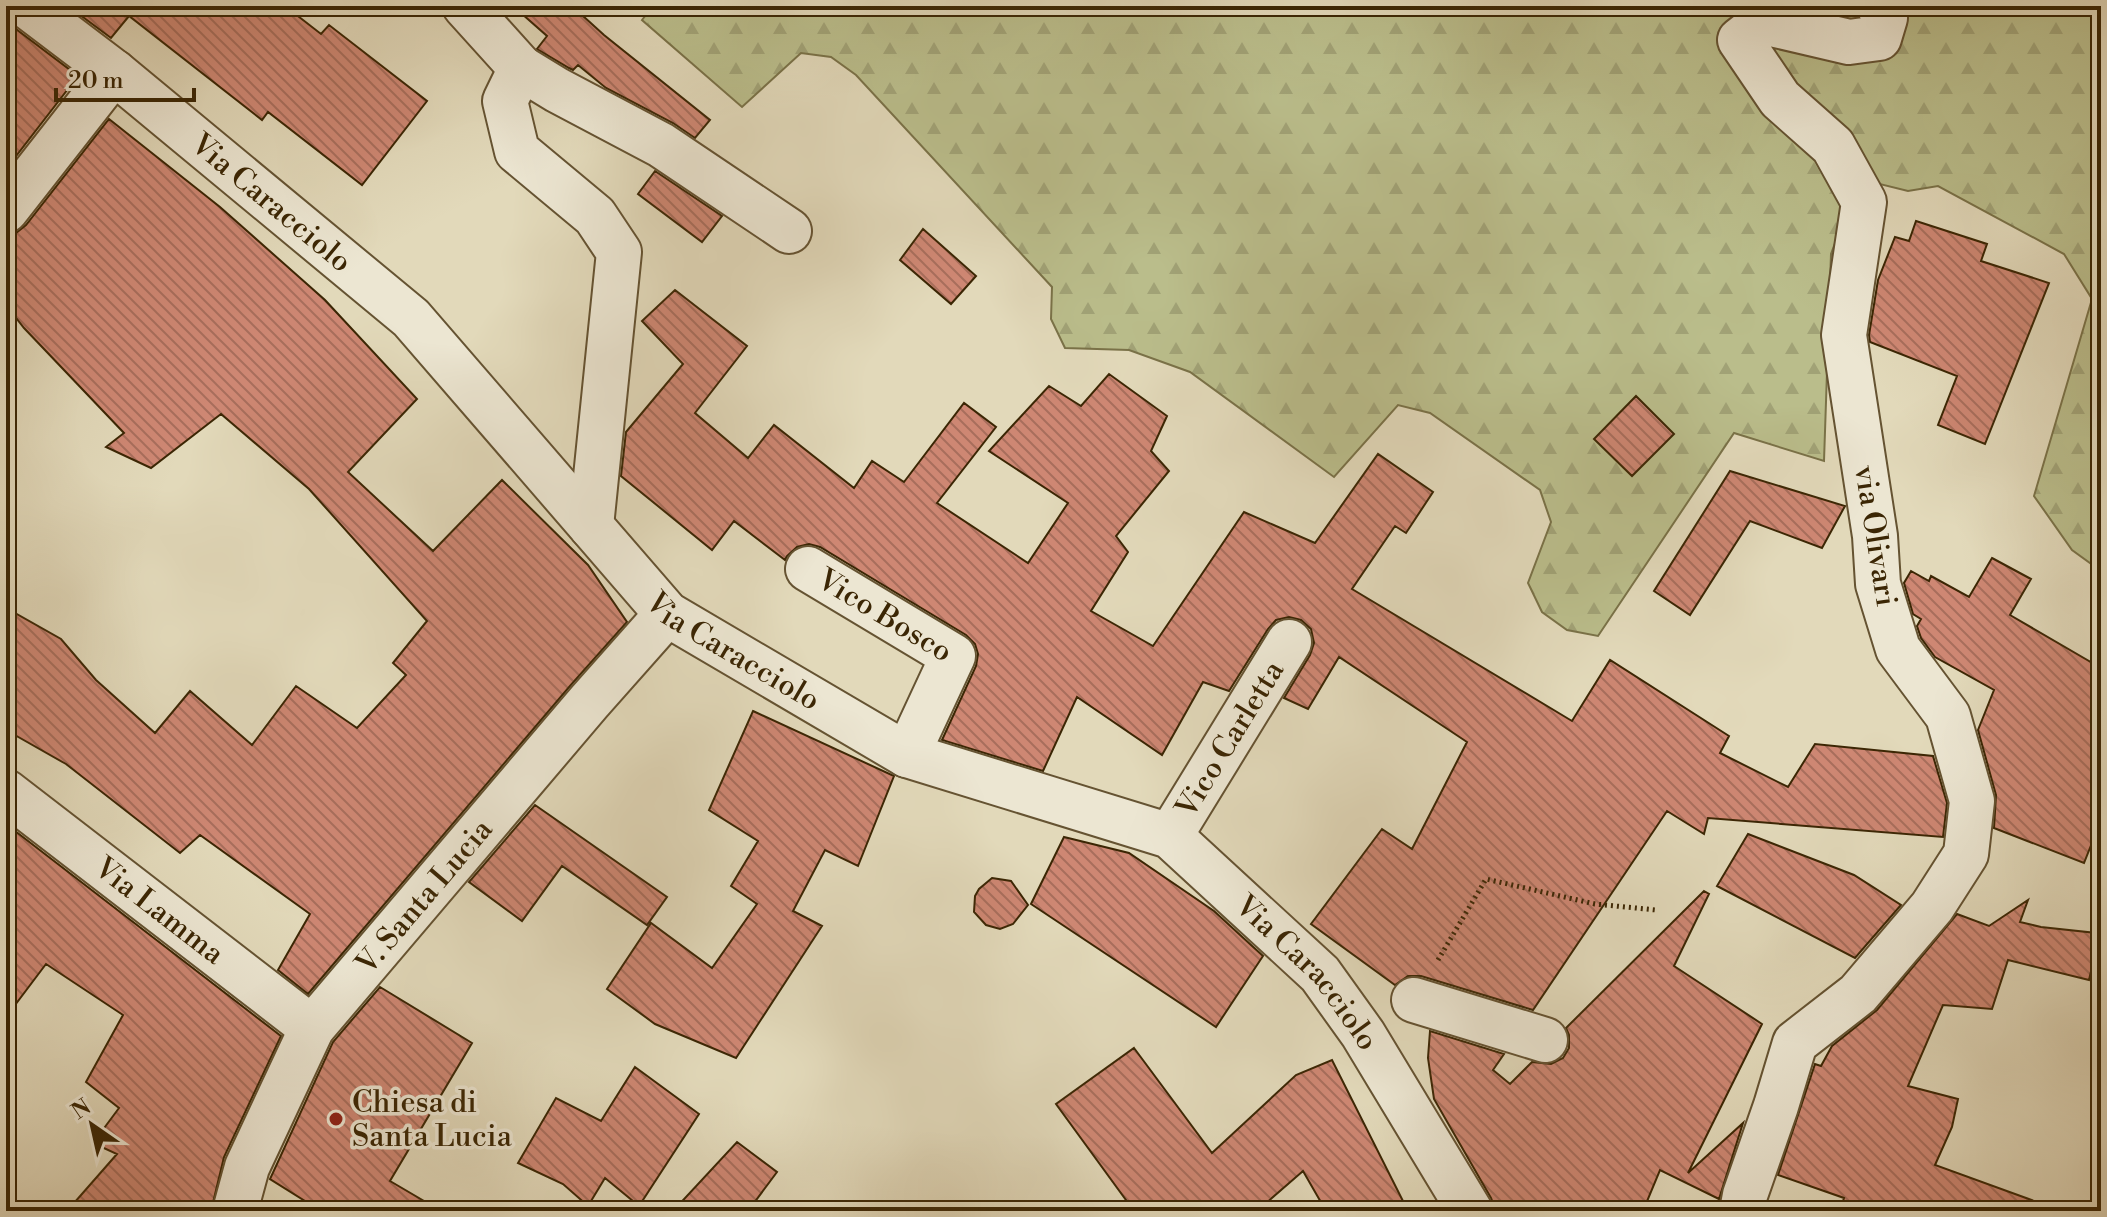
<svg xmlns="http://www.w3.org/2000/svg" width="2107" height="1217" viewBox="0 0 2107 1217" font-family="'Libre Bodoni',serif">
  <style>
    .forest { fill: url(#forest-firs); stroke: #7a7248; stroke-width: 2 }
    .building { fill: url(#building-back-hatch); stroke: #3b2604; stroke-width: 2 }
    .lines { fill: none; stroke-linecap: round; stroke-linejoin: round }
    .minor-casing { stroke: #655332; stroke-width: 48 }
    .path { stroke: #3b2604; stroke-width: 5; stroke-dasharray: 2 4; stroke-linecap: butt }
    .minor { stroke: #ece6d2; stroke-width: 44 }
    .poi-dot { fill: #8f2418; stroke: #ece6d2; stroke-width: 3 }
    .labels { text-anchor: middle; stroke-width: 7; stroke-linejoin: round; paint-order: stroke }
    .street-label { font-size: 30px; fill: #3b2604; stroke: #ece6d2 }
    .poi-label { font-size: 30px; fill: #3b2604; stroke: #ece6d2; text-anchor: start }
  </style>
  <defs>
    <pattern id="forest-firs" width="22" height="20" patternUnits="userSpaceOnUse" patternTransform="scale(2)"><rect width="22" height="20" fill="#babd8b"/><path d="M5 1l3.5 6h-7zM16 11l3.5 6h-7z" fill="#a1a276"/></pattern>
    <pattern id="building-back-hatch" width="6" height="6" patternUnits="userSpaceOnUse" patternTransform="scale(2)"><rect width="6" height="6" fill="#ce8773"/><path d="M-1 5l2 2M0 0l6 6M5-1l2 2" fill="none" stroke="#a86e5c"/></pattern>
  </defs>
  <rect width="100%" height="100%" fill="#e2d9ba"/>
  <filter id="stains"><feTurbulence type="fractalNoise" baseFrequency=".0025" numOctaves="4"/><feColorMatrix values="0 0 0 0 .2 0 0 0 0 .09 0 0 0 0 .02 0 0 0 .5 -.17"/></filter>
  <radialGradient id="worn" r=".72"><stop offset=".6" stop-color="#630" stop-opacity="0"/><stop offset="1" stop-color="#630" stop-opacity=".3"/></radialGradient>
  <path class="forest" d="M653 6H2101V571L2072 550 2034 496 2092 299 2064 254 1938 186 1908 191 1876 183 1842 225 1831 254 1824 461 1734 433 1598 636 1567 630 1542 612 1528 583 1551 522 1540 490 1430 413 1398 405 1334 477 1190 372 1129 350 1065 348 1051 319 1052 287 856 75 831 57 801 53 742 107 642 20Z"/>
  <path class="building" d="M68 6H285L321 34 329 25 427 101 362 185 268 112 262 120 129 16 111 38Z
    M513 6H572L604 35 710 120 695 138 673 123 606 88 578 65 573 70 569 68 537 49 547 36Z
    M6 18 12 26 78 76 6 169Z
    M109 119 220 207 325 300 417 399 348 472 433 551 502 480 588 565 627 622 570 686 308 994 278 970 310 914 200 835 180 853 66 764 6 730V608L61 639 96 680 155 733 190 691 252 745 296 686 357 728 406 675 393 663 427 621 309 489 221 414 151 468 106 447 124 433 24 328 6 305V234L16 233 26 225Z
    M655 171 722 216 702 242 638 194Z
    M1916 221 1987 244 1981 261 2049 283 1985 444 1938 425 1957 376 1870 342 1869 335 1878 280 1895 237 1909 241Z
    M923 229 976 276 951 304 900 260Z
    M675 290 747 346 695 413 748 458 774 425 854 488 872 461 904 482 964 403 996 427 937 503 1028 563 1068 503 989 451 1049 386 1081 406 1109 374 1167 416 1151 451 1169 471 1116 536 1128 552 1091 611 1153 646 1244 512 1315 543 1378 454 1433 492 1406 533 1395 526 1352 589 1572 721 1610 660 1729 736 1720 753 1788 787 1815 744 1933 756 1947 803 1943 837 1708 818 1704 834 1667 811 1533 1010 1421 976H1408L1395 985 1311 924 1382 829 1412 849 1467 742 1339 657 1308 709 1284 698 1310 655 1314 643 1311 629 1301 620 1289 617 1276 620 1268 629 1229 691 1203 682 1162 755 1077 697 1043 771 942 740 976 666 978 654 975 644 966 635 820 547 809 544 797 547 787 556 785 560 734 521 712 550 621 476 626 432 683 364 642 321Z
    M1636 396 1674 434 1632 476 1594 439Z
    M1730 471 1845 506 1822 548 1750 521 1690 615 1654 591Z
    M1992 558 2031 579 2010 615 2101 668V820L2084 863 1994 828 1996 795 1978 730 1994 690 1935 657 1921 638 1917 626 1921 619 1913 614 1904 583 1911 571 1929 581 1931 576 1969 597Z
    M753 711 894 776 858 866 825 850 793 911 822 926 736 1058 655 1024 607 989 651 923 712 968 757 904 731 886 758 841 709 810Z
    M535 805 667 897 647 925 562 866 522 921 469 882Z
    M6 824 281 1036 224 1157 211 1211H67L117 1154 93 1143 119 1108 86 1082 123 1015 46 964 6 1017Z
    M1748 834 1854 875 1901 905 1855 958 1717 886Z
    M1064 837 1129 853 1214 911 1263 956 1216 1027 1031 904Z
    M992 878 1011 881 1028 905 1013 924 1000 929 986 925 974 912 975 896 979 889Z
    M1704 891 1709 894 1674 966 1762 1024 1688 1173 1743 1123 1719 1199 1660 1170 1643 1211H1496L1491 1198 1434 1099 1428 1058 1430 1031 1504 1054 1493 1070 1510 1084 1532 1062 1551 1064 1563 1058 1569 1048V1035L1566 1028Z
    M2028 900 2020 922 2041 927 2096 933V950L2089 980 2008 960 1992 1009 1943 1005 1908 1086 1958 1099 1952 1127 1935 1165 2048 1206 2047 1211H1840L1844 1198 1778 1175 1815 1064 1821 1066 1832 1046 1877 1010 1957 914 1989 926Z
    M380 987 472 1043 390 1181 441 1211H321L270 1179 333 1042Z
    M1134 1048 1212 1153 1296 1075 1332 1060 1408 1211H1326L1303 1171 1257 1211H1134L1056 1104Z
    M635 1067 699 1114 639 1206 605 1178 588 1206 563 1184 518 1163 556 1098 601 1121Z
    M737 1142 777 1172 748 1211H673Z"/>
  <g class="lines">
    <g class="minor-casing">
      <g id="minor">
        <path id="s1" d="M27 6 114 72 411 318 667 614 907 755 1170 836 1320 974 1363 1034 1470 1211"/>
        <path d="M465 6 521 68"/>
        <path d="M6 210 114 72"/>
        <path d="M591 526 619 252 595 216 517 151 505 101 521 68 557 90 661 145 789 231"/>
        <path id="s2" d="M808 569 953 656 907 755"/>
        <path id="s3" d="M6 792 312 1028"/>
        <path id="s4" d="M1170 836 1289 642"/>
        <path d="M1414 1000 1545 1040"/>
        <path id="s5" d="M235 1211 247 1167 312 1028 589 702 667 614"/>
        <path d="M1742 1211 1745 1195 1776 1106 1795 1043 1858 994 1932 907 1966 854 1972 801 1948 716 1898 649 1878 584 1875 536 1844 335 1864 202 1833 146 1780 99 1740 40 1763 22 1849 42 1879 38 1885 18 1879 6"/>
      </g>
    </g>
    <path class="path" d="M1438 960 1486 879 1595 904 1656 910"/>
    <use href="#minor" class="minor"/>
  </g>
  <circle class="poi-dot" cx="336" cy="1119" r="8"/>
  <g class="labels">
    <g class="street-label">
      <text dy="10" stroke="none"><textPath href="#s1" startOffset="314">Via Caracciolo</textPath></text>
      <text transform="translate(1876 536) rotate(81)" y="10">via Olivari</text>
      <text dy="10" stroke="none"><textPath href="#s2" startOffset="90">Vico Bosco</textPath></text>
      <text dy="10" stroke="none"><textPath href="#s1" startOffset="962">Via Caracciolo</textPath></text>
      <text dy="10" stroke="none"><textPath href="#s4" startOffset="114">Vico Carletta</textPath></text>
      <text dy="10" stroke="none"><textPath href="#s5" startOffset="372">V. Santa Lucia</textPath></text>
      <text dy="10" stroke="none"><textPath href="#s3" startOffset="194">Via Lamma</textPath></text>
      <text dy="10" stroke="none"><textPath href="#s1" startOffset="1634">Via Caracciolo</textPath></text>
    </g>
    <g class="poi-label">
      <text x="352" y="1112">Chiesa di<tspan x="352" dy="34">Santa Lucia</tspan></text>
    </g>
  </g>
  <rect width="2107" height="1217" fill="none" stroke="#e2d9ba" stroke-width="32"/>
  <rect x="8" y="8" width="2091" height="1201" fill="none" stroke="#3b2604" stroke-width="4"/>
  <rect x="16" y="16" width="2075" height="1185" fill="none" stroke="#3b2604" stroke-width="2"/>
  <g transform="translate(92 1125) rotate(326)" stroke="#ece6d2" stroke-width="6" paint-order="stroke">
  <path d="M0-6L14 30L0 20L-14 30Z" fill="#3b2604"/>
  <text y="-12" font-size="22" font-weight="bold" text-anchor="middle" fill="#3b2604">N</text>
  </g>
  <path d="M56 88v12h138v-12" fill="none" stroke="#3b2604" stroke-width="4"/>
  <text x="68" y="88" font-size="24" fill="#3b2604" stroke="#ece6d2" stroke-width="6" paint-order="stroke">20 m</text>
  <rect width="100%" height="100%" filter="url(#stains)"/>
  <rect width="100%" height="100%" fill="url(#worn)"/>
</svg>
